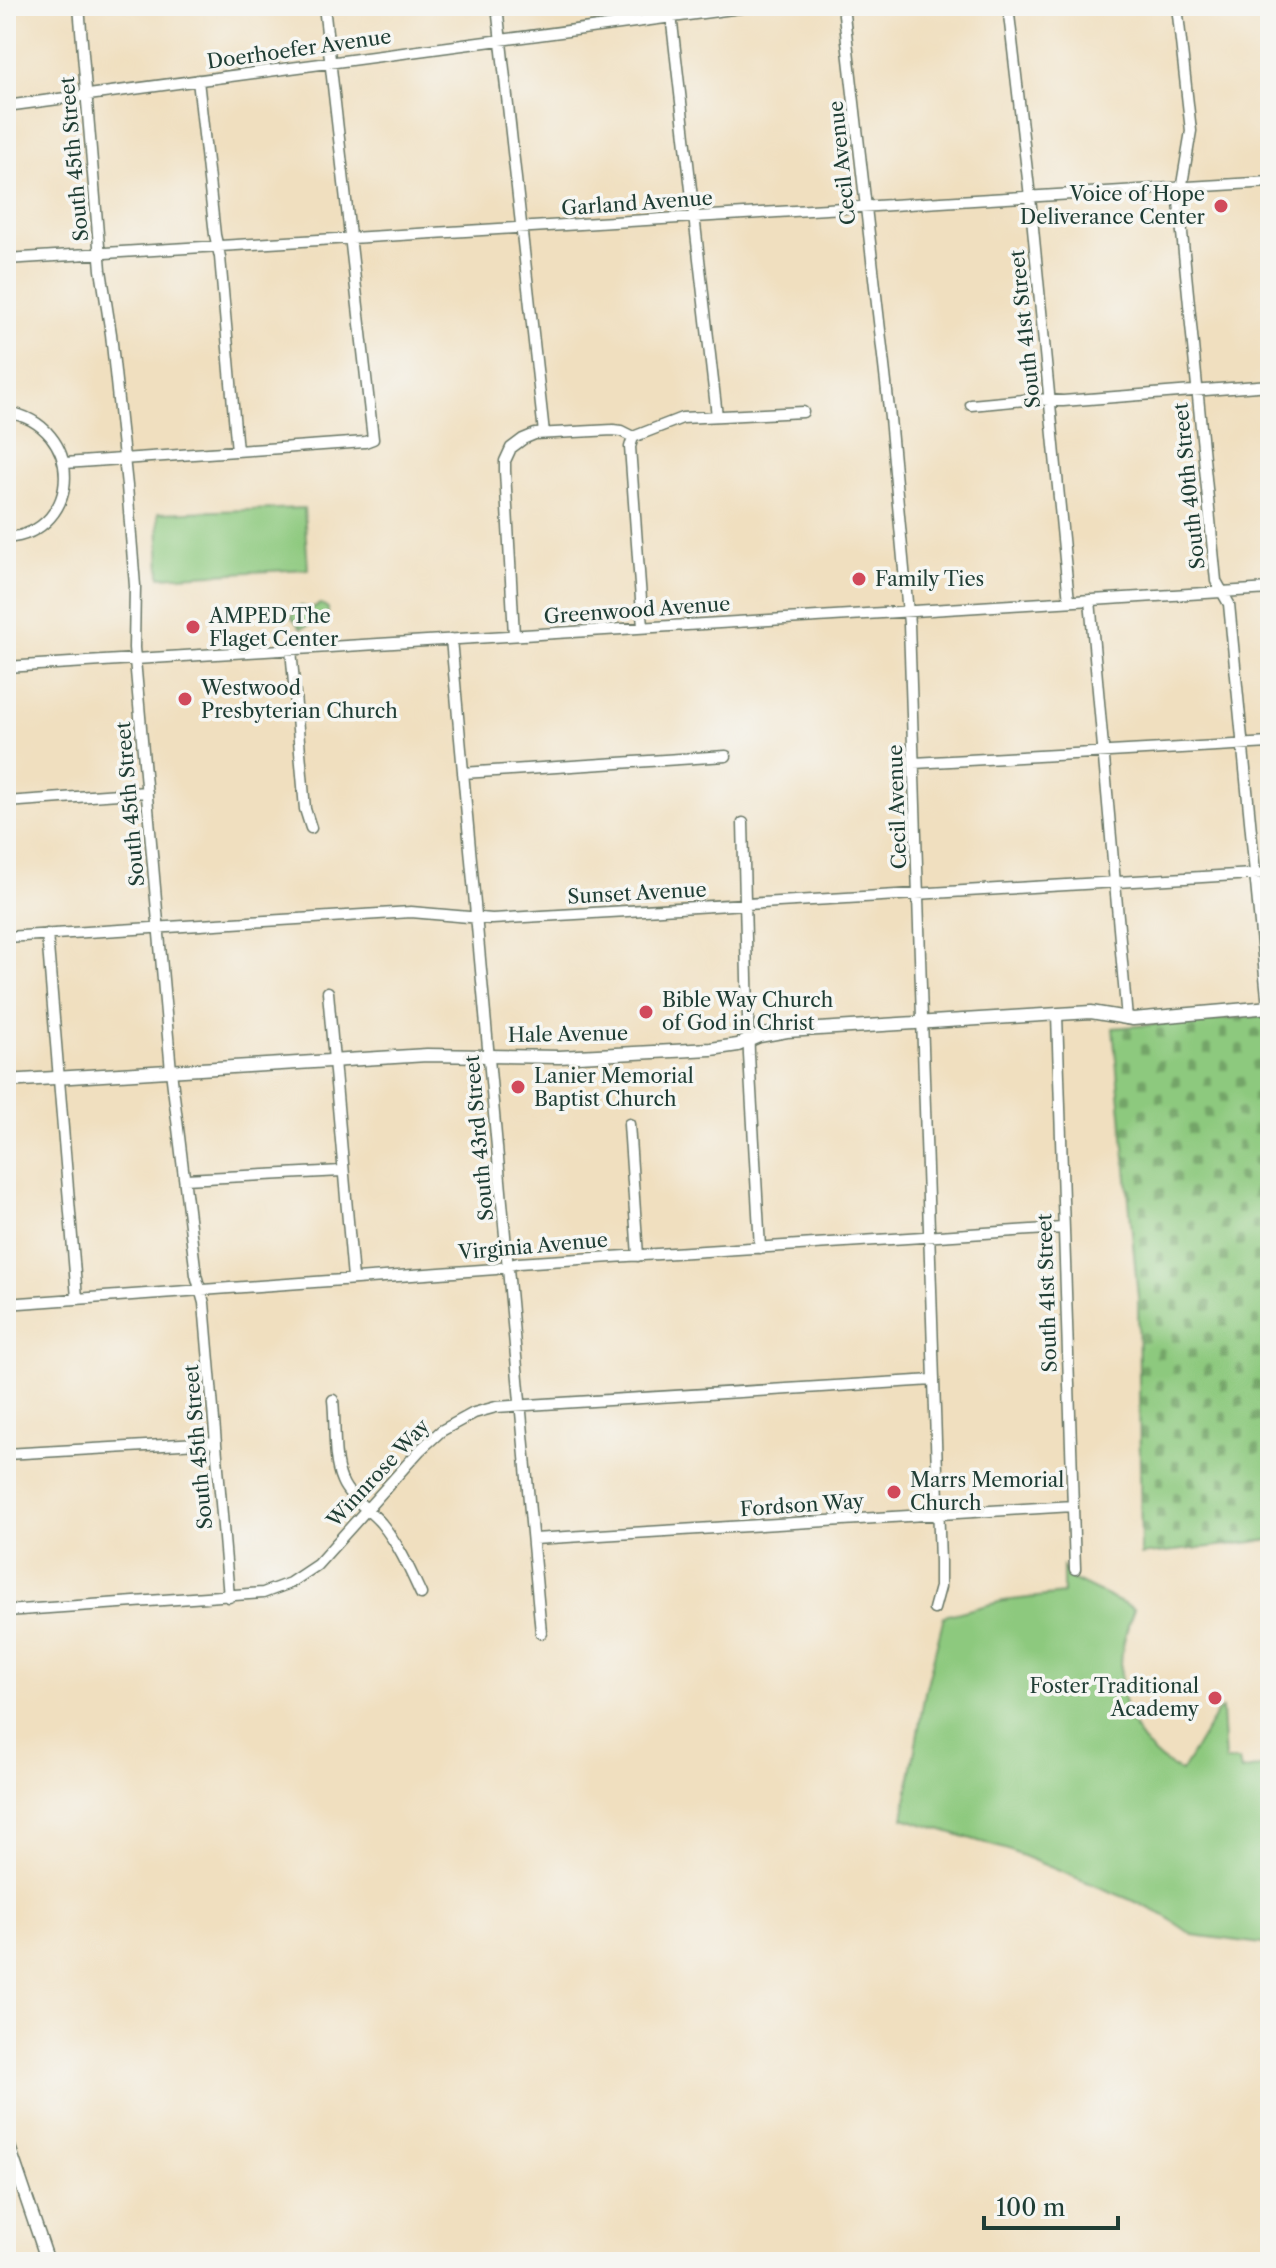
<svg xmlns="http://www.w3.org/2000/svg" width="1276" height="2268" viewBox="0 0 1276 2268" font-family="'Libre Caslon Text',serif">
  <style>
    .grass { fill: #8dc97e; stroke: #568359; stroke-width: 2 }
    .cemetery { fill: url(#cemetery-stones); stroke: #568359; stroke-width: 2 }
    .park { fill: url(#park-tufts); stroke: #568359; stroke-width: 2 }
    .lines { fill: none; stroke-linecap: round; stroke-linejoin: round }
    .minor-casing { stroke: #687665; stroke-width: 13 }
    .tertiary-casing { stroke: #687665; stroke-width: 15 }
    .minor { stroke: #fff; stroke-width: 10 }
    .tertiary { stroke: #fff; stroke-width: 12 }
    .poi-dot { fill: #d1495b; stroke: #f6f6f2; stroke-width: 3 }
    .labels { text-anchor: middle; stroke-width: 7; stroke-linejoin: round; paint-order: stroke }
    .street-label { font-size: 20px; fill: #1f3d34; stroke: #f6f6f2 }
    .poi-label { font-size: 20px; fill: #1f3d34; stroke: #f6f6f2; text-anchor: start }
  </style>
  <defs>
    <pattern id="cemetery-stones" width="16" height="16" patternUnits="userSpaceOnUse" patternTransform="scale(2)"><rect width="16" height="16" fill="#8dc97e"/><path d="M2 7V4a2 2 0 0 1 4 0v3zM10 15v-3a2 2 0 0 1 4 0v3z" fill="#73a468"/></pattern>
    <pattern id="park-tufts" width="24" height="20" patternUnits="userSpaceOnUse" patternTransform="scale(2)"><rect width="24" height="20" fill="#8dc97e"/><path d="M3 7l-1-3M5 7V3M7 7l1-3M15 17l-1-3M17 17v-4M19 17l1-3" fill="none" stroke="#73a468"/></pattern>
  </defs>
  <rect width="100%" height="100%" fill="#f6f6f2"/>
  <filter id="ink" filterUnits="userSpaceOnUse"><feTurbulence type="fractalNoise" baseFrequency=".0125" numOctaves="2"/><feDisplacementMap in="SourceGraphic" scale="16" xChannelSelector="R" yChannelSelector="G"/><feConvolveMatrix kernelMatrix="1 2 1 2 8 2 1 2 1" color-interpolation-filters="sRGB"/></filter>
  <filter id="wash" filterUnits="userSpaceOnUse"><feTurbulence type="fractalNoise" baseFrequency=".006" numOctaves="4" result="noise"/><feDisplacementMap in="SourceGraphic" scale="32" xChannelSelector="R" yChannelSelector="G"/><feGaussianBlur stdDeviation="1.8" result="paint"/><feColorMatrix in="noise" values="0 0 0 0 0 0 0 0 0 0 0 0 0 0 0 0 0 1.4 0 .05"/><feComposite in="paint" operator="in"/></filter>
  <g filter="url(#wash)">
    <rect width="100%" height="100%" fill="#f0dfbf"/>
    <path class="grass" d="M304 508 308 569 160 577 158 513Z
      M1063 1567 1070 1578 1134 1609C1109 1670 1117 1739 1181 1772L1218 1711 1222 1709 1225 1761H1239L1241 1771 1270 1765V1945L1193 1935 1165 1916 1136 1902 1008 1850 903 1818 925 1692 944 1616 1003 1601 1063 1594Z"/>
    <path class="cemetery" d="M1270 1015V1540L1141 1555 1138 1297 1113 1028Z"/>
    <path class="park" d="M321 604 328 608V615L316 623 301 628 291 616 301 606 309 609Z"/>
  </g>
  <g filter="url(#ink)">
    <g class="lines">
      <g class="minor-casing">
        <path id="minor" d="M79 6 101 270 111 334 127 486 135 586 134 648 171 1071 196 1275 204 1303 229 1597
          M497 6 544 433
          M670 6 717 416
          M843 6 890 418 909 624 940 1562V1587L934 1609
          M1008 6 1030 197 1069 601
          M1177 6 1191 131 1179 202 1216 581 1229 604 1268 1007
          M198 80 215 235 220 257 237 451
          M6 106 755 6
          M6 259 1270 182
          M971 405 1035 399 1063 401 1270 385
          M6 412C85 424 84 532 6 538
          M633 437 630 447 643 627
          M65 463 365 442 373 439 324 6
          M1090 600 1127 1019
          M514 635 505 471V461L511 448 523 439 535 434 613 430 621 431 633 437 682 418 803 412
          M451 639 541 1633
          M291 649 305 809 311 828
          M6 667 1270 589
          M914 763 1270 743
          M463 773 726 756
          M6 802 147 792
          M743 823 749 1055 760 1248
          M47 934 77 1298
          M6 937 411 912 492 919 1270 873
          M328 992 353 1278
          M1057 1015 1075 1569
          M629 1124 638 1256
          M185 1179 342 1171
          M6 1304 496 1269 518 1263 1063 1228
          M333 1400C336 1425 332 1458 342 1481 349 1498 369 1509 381 1523 399 1545 409 1568 421 1594
          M6 1454 216 1442
          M534 1539 1073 1506
          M6 1611 263 1593 290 1583 317 1565 420 1450 441 1431 474 1413 496 1407 933 1380"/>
      </g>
      <g class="tertiary-casing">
        <path id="tertiary" d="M6 1081 427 1055 559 1057 711 1049 738 1045 759 1036 787 1031 1091 1012 1133 1019 1270 1007
          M6 2138 48 2262"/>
      </g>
      <use href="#minor" class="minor"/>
      <use href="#tertiary" class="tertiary"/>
    </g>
  </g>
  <g class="poi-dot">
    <circle cx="1221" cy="206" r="8"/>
    <circle cx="859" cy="579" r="8"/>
    <circle cx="193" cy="627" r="8"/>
    <circle cx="185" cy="699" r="8"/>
    <circle cx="646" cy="1012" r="8"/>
    <circle cx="518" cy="1087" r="8"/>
    <circle cx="894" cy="1492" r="8"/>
    <circle cx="1215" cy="1698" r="8"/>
  </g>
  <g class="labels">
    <g class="street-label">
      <text transform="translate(299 49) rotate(-8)" y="7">Doerhoefer Avenue</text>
      <text transform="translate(74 159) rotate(-95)" y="7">South 45th Street</text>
      <text transform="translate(842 163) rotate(-96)" y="7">Cecil Avenue</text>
      <text transform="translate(637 203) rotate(-4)" y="7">Garland Avenue</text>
      <text transform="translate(1025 329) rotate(-96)" y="7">South 41st Street</text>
      <text transform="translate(1189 486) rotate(-96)" y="7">South 40th Street</text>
      <text transform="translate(637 610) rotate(-4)" y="7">Greenwood Avenue</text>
      <text transform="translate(130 804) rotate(-95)" y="7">South 45th Street</text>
      <text transform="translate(897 807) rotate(-92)" y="7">Cecil Avenue</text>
      <text transform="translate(637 893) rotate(-3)" y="7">Sunset Avenue</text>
      <text transform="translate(568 1034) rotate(-1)" y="7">Hale Avenue</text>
      <text transform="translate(479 1138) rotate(-95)" y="7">South 43rd Street</text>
      <text transform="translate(533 1246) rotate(-5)" y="7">Virginia Avenue</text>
      <text transform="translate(1047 1293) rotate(-92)" y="7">South 41st Street</text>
      <text transform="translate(198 1447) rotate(-95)" y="7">South 45th Street</text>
      <text transform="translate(378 1473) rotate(-47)" y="7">Winnrose Way</text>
      <text transform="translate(802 1505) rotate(-4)" y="7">Fordson Way</text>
    </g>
    <g class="poi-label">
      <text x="1205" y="201" text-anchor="end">Voice of Hope<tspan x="1205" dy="23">Deliverance Center</tspan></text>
      <text x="875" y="586">Family Ties</text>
      <text x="209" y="623">AMPED The<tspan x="209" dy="23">Flaget Center</tspan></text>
      <text x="201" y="695">Westwood<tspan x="201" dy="23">Presbyterian Church</tspan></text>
      <text x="662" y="1007">Bible Way Church<tspan x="662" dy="23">of God in Christ</tspan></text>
      <text x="534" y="1083">Lanier Memorial<tspan x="534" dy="23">Baptist Church</tspan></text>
      <text x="910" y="1487">Marrs Memorial<tspan x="910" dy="23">Church</tspan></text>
      <text x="1199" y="1693" text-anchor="end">Foster Traditional<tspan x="1199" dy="23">Academy</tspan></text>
    </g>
  </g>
  <rect width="1276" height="2268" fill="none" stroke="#f6f6f2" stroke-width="32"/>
  <path d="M984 2216v12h134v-12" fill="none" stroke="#1f3d34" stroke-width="4"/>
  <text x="996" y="2216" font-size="24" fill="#1f3d34" stroke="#f6f6f2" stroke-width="6" paint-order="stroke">100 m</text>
</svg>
